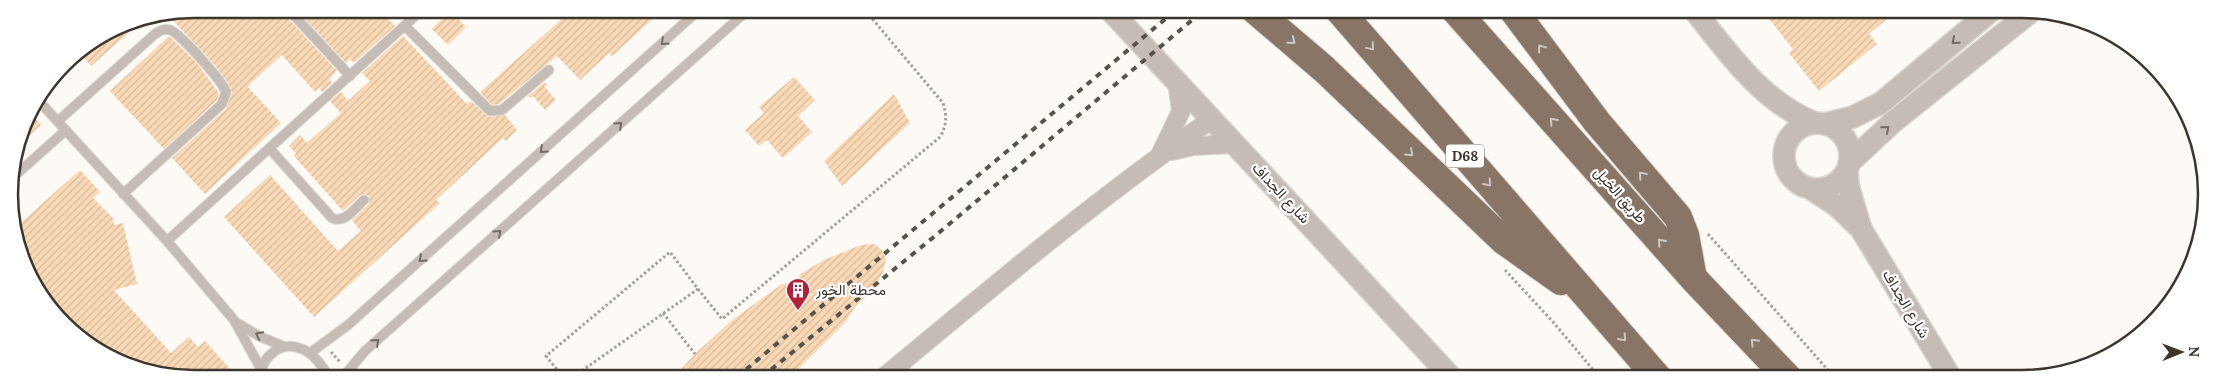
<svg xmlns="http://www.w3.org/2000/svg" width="2216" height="387" viewBox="0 0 2216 387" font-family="Lora,Vazirmatn,serif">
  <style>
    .building { fill: url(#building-hatch) }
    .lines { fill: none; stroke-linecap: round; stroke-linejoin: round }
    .service-casing { stroke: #dad6d1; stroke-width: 11 }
    .minor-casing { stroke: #dad6d1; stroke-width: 20 }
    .tertiary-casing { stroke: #dad6d1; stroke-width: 24 }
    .motorway-casing { stroke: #dad6d1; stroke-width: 30 }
    .path { stroke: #a49f99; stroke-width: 3; stroke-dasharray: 2.5 2.5; stroke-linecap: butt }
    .service { stroke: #c5bcb5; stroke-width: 9 }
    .minor { stroke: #c5bcb5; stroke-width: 18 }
    .tertiary { stroke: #c5bcb5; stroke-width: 21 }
    .motorway { stroke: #887566; stroke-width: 28 }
    .rail { stroke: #58524a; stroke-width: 4; stroke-dasharray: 6 6; stroke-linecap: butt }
    .oneway { stroke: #cfc8c2 }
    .oneway2 { stroke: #736c64 }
    .labels { text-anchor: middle; stroke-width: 4.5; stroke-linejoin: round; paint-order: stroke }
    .shield { fill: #fff; stroke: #77726d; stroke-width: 1 }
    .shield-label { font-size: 14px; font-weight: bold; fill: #3d362e }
    .street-label { font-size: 15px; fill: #3d362e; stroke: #fff }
    .poi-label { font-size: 15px; fill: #3d362e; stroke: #fff; text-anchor: start }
    .rim { fill: none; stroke: #3d362e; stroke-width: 2.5 }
  </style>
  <defs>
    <pattern id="building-hatch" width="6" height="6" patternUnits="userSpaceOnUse" patternTransform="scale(1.25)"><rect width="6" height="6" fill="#f9d9b6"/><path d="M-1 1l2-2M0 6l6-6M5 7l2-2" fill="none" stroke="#d6bb9d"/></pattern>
  </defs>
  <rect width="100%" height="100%" fill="#fdf9f5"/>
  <path class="building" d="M194 9H282L283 13 337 71 329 79 332 83 322 92 319 88 315 92 282 55 251 83 248 87 281 123 205 194 172 158 226 109 232 92 228 83 214 64 167 14Z
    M296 9H378L395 26 354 63 350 59 346 63Z
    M573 9H664L612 56 609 53 580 80 557 56 499 104 492 105 480 92Z
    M1762 10H1898L1869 34 1877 44 1819 91 1789 53 1793 49Z
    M450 11 466 27 448 45 432 29Z
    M144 19 91 66 79 52 123 23Z
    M169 36 196 62 219 93 217 100 164 149 110 91Z
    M403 36 467 104 471 101 488 117 505 115 517 130 506 141 503 138 436 200 440 203 314 317 224 217 270 175 338 251 361 231 352 220 369 204V196L365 194 360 195 343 211 294 156 296 153 289 146 300 135 307 143 341 113 330 101 341 92 348 101 370 81 362 73Z
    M794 77 815 100 798 116 812 132 783 158 767 140 759 146 745 130 764 113 759 107Z
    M545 82 547 84 544 86 556 100 545 110 533 96 530 98 528 96Z
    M894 94 910 123 842 186 824 161Z
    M30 112 41 125 17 147 23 123Z
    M80 170 100 192 93 198 113 218 114 225 123 223 137 284 114 290 171 353 189 337 198 347 205 341 231 370 224 377H170L112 359 54 315 18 253 15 228Z
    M874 244 882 250 886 259 883 272 874 288 854 308 845 323 790 377H674L695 354 731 321 764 297 782 284 797 286 800 274 824 260 861 245Z"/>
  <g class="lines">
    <g class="service-casing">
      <path id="service" d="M288 9 350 76
        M405 26 490 111 502 110 549 70
        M38 100 167 241 234 320 261 369
        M58 121 155 34C159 31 164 28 170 30 179 32 223 82 226 92L222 104 123 194
        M270 149 332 218C345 224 355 208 364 200
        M9 181 66 130
        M167 241 423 9
        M239 324 259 336 285 347
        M310 353 348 325 700 9
        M260 377C262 356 281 340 302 349 313 353 323 367 329 377
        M343 377 365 351 749 9"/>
    </g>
    <g class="minor-casing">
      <path id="minor" d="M1172 151 1194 146 1235 144
        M1160 155 1181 111 1177 82
        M884 377C991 288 1098 198 1212 119"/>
    </g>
    <g class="tertiary-casing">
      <path id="tertiary" d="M1110 10 1451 377
        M1694 10C1729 54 1762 102 1815 123
        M1784 156a33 33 0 1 1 66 0a33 33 0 1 1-66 0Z
        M1825 124 1853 117 1881 103 1992 10
        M1850 162 1893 122 2033 10
        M1847 171 1848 185 1861 229 1951 378
        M1811 189 1837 206 1859 227"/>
    </g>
    <g class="motorway-casing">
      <path id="motorway" d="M1255 10 1324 69 1503 240 1561 281
        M1339 10 1658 378
        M1455 10 1693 278 1788 378
        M1513 10 1597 122 1678 217 1685 235 1693 278"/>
    </g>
    <path class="path" d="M1708 234 1835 378
      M1505 270 1553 322 1600 378
      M698 289 722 319 940 137C947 125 947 116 943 103L864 9
      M663 313 695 354
      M331 352 340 362
      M563 377 546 356 670 252 698 289 573 377"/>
    <use href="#service" class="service"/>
    <use href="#minor" class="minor"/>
    <use href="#tertiary" class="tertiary"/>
    <use href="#motorway" class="motorway"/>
    <path class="rail" d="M737 377 1176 10
      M762 377 935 236 1204 10"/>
  </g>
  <defs><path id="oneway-chevron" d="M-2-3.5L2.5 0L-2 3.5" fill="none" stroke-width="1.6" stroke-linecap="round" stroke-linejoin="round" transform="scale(1.25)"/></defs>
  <g class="oneway">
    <use href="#oneway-chevron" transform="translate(1292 41) rotate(40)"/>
    <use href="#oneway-chevron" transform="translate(1371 47) rotate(50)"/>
    <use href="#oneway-chevron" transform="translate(1541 48) rotate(-127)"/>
    <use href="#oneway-chevron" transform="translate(1553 121) rotate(-132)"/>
    <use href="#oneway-chevron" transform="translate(1410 153) rotate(43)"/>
    <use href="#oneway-chevron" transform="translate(1642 175) rotate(-131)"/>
    <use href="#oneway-chevron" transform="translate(1488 183) rotate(49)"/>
    <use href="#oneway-chevron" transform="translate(1661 242) rotate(-132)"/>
    <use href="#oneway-chevron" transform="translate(1623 338) rotate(49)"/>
    <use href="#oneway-chevron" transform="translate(1754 342) rotate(-134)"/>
  </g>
  <g class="oneway2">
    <use href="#oneway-chevron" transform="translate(1955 41) rotate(140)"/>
    <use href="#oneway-chevron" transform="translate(664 42) rotate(138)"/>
    <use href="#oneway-chevron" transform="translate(619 125) rotate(-42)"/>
    <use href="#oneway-chevron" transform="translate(1886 129) rotate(-41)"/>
    <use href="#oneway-chevron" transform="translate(543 150) rotate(138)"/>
    <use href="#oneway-chevron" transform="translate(498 233) rotate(-42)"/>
    <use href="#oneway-chevron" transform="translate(422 259) rotate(138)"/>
    <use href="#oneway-chevron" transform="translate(259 335) rotate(-153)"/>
    <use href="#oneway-chevron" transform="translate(376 342) rotate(-42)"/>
  </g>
  <defs>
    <g id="building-pin" transform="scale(1.25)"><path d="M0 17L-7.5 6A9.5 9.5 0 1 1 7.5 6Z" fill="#b32138" stroke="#fff"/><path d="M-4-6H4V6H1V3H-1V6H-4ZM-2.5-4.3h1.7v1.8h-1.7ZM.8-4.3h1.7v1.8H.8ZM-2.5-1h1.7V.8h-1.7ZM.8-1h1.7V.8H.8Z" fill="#fff"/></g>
  </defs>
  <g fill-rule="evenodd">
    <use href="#building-pin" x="798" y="290"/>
  </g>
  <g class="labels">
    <rect class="shield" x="1446" y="144.5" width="38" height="23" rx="4"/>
    <g class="shield-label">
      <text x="1465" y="161">D68</text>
    </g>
    <g class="street-label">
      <text transform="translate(1281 193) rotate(47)" y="5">شارع الجداف</text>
      <text transform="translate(1620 195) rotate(48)" y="5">طريق الخيل</text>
      <text transform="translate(1906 304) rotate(59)" y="5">شارع الجداف</text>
    </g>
    <g class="poi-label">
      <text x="816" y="295">محطة الخور</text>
    </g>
  </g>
  <path d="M0 0H2216V387H0ZM194 18H2022A176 176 0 0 1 2198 194V194A176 176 0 0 1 2022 370H194A176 176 0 0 1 18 194V194A176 176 0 0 1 194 18Z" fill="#fff" fill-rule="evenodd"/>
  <path class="rim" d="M194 18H2022A176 176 0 0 1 2198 194V194A176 176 0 0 1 2022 370H194A176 176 0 0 1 18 194V194A176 176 0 0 1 194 18Z"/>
  <g transform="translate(2181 352) rotate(89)" stroke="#ffffff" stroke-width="4" paint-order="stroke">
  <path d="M0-4L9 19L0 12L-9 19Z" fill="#3d362e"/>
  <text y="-8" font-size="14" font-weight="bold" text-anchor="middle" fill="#3d362e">N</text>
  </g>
</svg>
